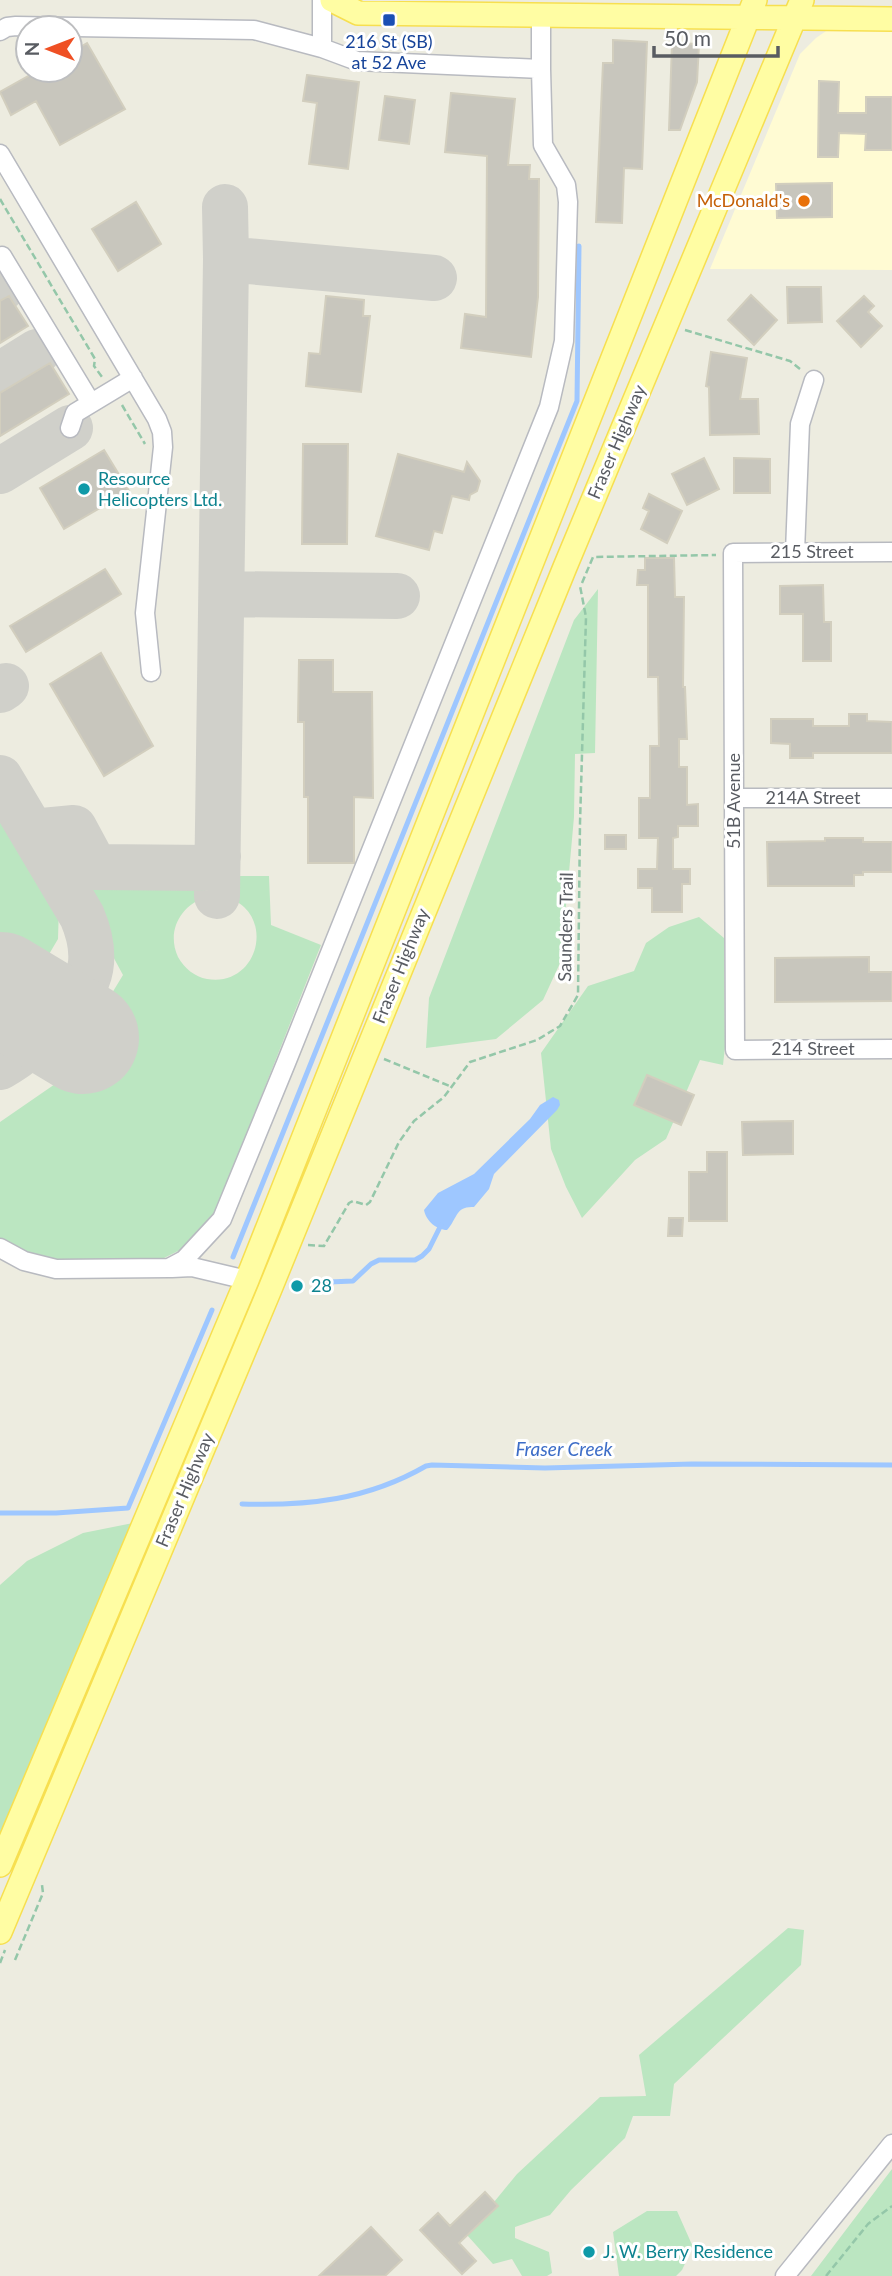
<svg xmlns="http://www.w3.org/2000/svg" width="892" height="2276" viewBox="0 0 892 2276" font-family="Lato,sans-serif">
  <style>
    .commercial { fill: #fffbd3 }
    .green { fill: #bbe6c1 }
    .water { fill: #9ec7ff }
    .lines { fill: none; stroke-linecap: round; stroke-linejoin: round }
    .stream { stroke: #9ec7ff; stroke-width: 5 }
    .taxiway { stroke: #d0d0ca; stroke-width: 46 }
    .runway { stroke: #d0d0ca; stroke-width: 112 }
    .building { fill: #c8c6bd; stroke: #d2cebe; stroke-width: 2 }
    .minor-casing { stroke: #b8bac0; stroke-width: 21 }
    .major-casing { stroke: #f7df50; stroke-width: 26 }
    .path { stroke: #94c7a9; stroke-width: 2.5; stroke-dasharray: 7 3.5; stroke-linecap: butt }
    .minor { stroke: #fff; stroke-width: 18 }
    .major { stroke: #fffda3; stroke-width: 23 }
    .transit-dot { fill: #1a4fb4; stroke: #fff; stroke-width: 2.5 }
    .food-dot { fill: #e8710a; stroke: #fff; stroke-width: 2.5 }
    .culture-dot { fill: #0f9aa8; stroke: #fff; stroke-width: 2.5 }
    .labels { text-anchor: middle; stroke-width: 6; stroke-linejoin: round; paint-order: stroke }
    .transit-label { font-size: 18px; fill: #164399; stroke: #fff }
    .food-label { font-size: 18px; fill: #c56008; stroke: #fff; text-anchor: end }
    .street-label { font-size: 18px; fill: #595c62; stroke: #fff }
    .culture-label { font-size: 18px; fill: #0d838f; stroke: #fff; text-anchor: start }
    .water-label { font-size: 19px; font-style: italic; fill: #3d6dc7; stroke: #fff }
  </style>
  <rect width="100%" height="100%" fill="#edece0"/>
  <path class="commercial" d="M829 29 892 31V270L710 269 800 54 816 38Z"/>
  <path class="green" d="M598 589 595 753 575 754 574 817 561 961 543 1000 496 1039 426 1048 429 998 574 620Z
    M0 808 59 906 58 939 45 961 19 966 0 955Z
    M224 876H269L271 925 321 945 214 1216 184 1248 156 1262 62 1266 0 1243V1122L58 1082 123 975 76 888 86 877 205 880 206 897C181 905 166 931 178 957 184 968 195 977 207 979 261 988 277 909 224 897Z
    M699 917 724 938 725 1047 723 1065 700 1060 666 1139 635 1160 582 1218 566 1187 551 1149 541 1053 588 986 634 971 646 943 669 927Z
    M138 1522 0 1864V1585L27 1561 83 1533Z
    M788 1928 804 1930 801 1965 674 2084 670 2116H633L625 2138 571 2190 550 2215 515 2227V2238L549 2252 552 2273 547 2276H522L512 2259 493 2264 467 2235 517 2174 600 2097 646 2096 639 2055Z
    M892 2169V2276H811Z
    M647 2211H677L693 2247 682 2270 676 2276H619L613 2232Z"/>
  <path class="water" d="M553 1097 559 1100 560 1105 557 1110 494 1174 489 1189 474 1207C455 1206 458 1218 447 1230 437 1230 426 1221 424 1210L438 1193 474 1174 530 1119 540 1105Z"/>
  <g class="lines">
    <path class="stream" d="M233 1257 577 401 579 246
      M329 1282 353 1281 371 1264 379 1260H415L422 1256 429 1249 441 1225
      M242 1504C308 1506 367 1500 426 1466L432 1465 545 1468 692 1464 892 1465
      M0 1513H56L128 1508 212 1310"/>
    <path class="taxiway" d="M226 259 434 278
      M0 289H1
      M0 375 37 352
      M0 471 70 428
      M222 594 397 596
      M0 690 6 686
      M0 778 82 916C94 944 99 982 68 1000 62 1004 56 1007 48 1007 39 1007 30 1003 21 1001
      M32 832 74 828 95 867 212 868 217 863 218 856
      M217 896 226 259 225 207
      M0 1067C32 1048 48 1034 21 1001"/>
    <path class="runway" d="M0 988 83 1038"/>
  </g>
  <path class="building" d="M613 40 647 42 642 169 624 168 622 223 596 222 603 63H613Z
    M87 43 125 109 60 145 36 101 11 115 0 92 39 70H70V53Z
    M672 43 699 44 697 82 680 130H669Z
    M307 75 359 82 348 169 309 164 317 103 303 101Z
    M819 81 839 82 838 113H866V97H892V150H865L866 134 839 133 838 157H818Z
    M451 93 515 99 508 165H530L529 179H539L538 297 531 357 461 348 465 314 486 317 487 156 445 152Z
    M385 96 415 100 409 144 379 140Z
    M832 183V217L777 218 776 184Z
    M136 202 161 244 118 271 92 229Z
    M787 287H821L822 322 788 323Z
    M751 295 777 320 754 345 728 320Z
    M9 296 28 326 0 343V301Z
    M326 296 364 300 363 316H370L361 392 306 386 309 353 320 354Z
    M864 296 874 306 868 312 882 326 861 347 837 321Z
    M711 352 747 358 740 399H758L759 434 710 435 709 387 706 386Z
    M50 363 69 394 0 436V393Z
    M303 444H348L347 544H302Z
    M104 450 129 491 64 529 40 488Z
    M398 454 464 472 467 462 480 481 477 491 470 495 469 500 452 496 442 533 434 531 429 550 376 536Z
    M704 458 719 489 687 505 672 474Z
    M734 458 770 459V493H734Z
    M649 494 682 511 667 543 641 529 649 511 643 508Z
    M645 558H674L675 597H684L683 687H685L687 739H679V767H687V805L698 804V826H678V837L673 838V869H690V884H682V912H652V888H638V869H657L658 838H639V798H650V746H659L658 677H648V585H637L638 570H645Z
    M105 569 121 594 26 652 10 626Z
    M823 585 824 622H831V661H803V614H780V586Z
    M101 653 153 746 104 776 50 684Z
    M299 660H333V692H372L373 798 354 797V863H308V797H304V722H298Z
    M849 714H867V721L892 722V753H813V758H790V744L771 743V719H813V726H849Z
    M605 835H626V849H605Z
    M825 838H863V842H892V872H863V875H854V886H768L767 842 825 841Z
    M869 957V972H892V1001L775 1002V958Z
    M647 1075 694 1095 681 1125 634 1105Z
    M793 1121V1154L743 1155 742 1122Z
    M707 1152H727V1221H689V1172H707Z
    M669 1218H683L682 1236H668Z
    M485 2192 498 2206 459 2243 476 2261 462 2274 420 2230 438 2213 450 2226Z
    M371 2227 402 2260 385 2276H319Z"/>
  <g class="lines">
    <g class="minor-casing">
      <path id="minor" d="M322 0V48
        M0 31 7 27 16 26 254 30 322 48 357 61 541 69 543 145 566 185 568 202 564 341 549 407 286 1063 222 1219 184 1260 169 1268 56 1269 24 1261 0 1248
        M541 69V15
        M0 154 157 419 162 432 163 447 145 613 151 672
        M2 256 91 403
        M70 428 75 413 133 378
        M795 552 800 424 814 380
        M892 552 733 553 735 1050 892 1049
        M734 798H892
        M172 1268 192 1267 247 1280
        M785 2276 892 2144"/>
    </g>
    <g class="major-casing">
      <path id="major" d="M332 0 358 13 892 19
        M0 1865 247 1280 755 0
        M0 1932 270 1289 565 567 802 0"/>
    </g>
    <path class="path" d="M0 199 95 359 94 366 102 377
      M685 330 790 361 800 369
      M122 405 145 444
      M582 583 593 557 716 555
      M384 1059 452 1087
      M308 1245 324 1246 349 1203 353 1201 366 1205 370 1202 399 1142 414 1121 444 1097 470 1062 537 1040 560 1026 578 995 580 823 586 617 580 586
      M15 1960 43 1893 42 1885
      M0 1963 5 1950
      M826 2276 868 2224 892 2206"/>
    <use href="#minor" class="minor"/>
    <use href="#major" class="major"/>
  </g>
  <rect class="transit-dot" x="382" y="13" width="14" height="14" rx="3.5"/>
  <circle class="food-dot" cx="804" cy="201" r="7"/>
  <g class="culture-dot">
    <circle cx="84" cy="489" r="7"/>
    <circle cx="297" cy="1286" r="7"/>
    <circle cx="589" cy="2252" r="7"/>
  </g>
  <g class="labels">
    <g class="transit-label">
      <text x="389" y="48">216 St (SB)<tspan x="389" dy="21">at 52 Ave</tspan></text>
    </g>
    <g class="food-label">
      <text x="790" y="207">McDonald's</text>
    </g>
    <g class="street-label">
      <text transform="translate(617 442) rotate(-67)" y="6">Fraser Highway</text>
      <text x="812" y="558">215 Street</text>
      <text x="813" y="804">214A Street</text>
      <text transform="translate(734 801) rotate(-90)" y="6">51B Avenue</text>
      <text transform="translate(566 927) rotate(-89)" y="6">Saunders Trail</text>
      <text transform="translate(401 966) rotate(-68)" y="6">Fraser Highway</text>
      <text x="813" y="1055">214 Street</text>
      <text transform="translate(185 1490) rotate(-67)" y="6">Fraser Highway</text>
    </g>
    <g class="culture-label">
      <text x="98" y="485">Resource<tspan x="98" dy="21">Helicopters Ltd.</tspan></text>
      <text x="311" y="1292">28</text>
      <text x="603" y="2258">J. W. Berry Residence</text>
    </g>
    <g class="water-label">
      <text x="564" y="1456">Fraser Creek</text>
    </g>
  </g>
  <g transform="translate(49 49) rotate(270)"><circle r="33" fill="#ffffff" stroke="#bdbec0" stroke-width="2"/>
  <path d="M0-5L12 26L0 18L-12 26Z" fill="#ef5024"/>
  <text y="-10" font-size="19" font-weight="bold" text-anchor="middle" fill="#595c62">N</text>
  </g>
  <path d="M654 46v10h124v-10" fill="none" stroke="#595c62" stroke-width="3.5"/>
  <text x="664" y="46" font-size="21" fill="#595c62" stroke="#ffffff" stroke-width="5" paint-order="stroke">50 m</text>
</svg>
